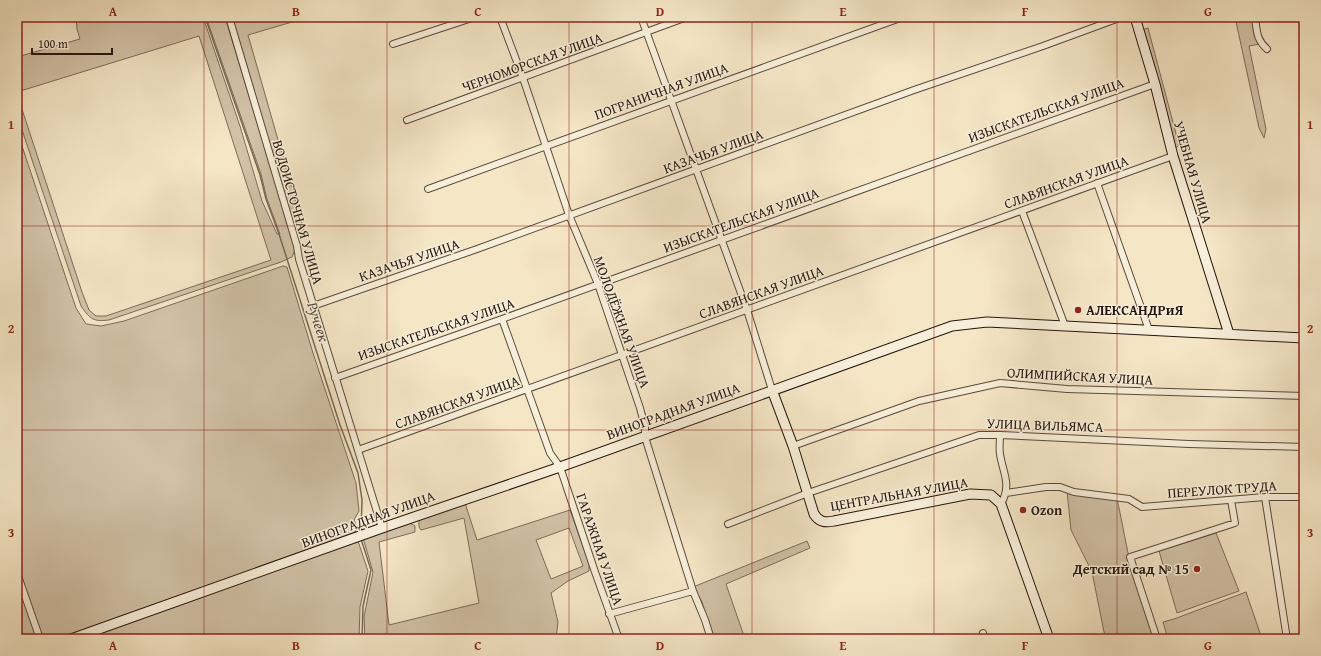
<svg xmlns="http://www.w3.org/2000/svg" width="1321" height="656" viewBox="0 0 1321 656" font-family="'Gentium Book Plus',serif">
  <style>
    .green { fill: #d2c2a7; stroke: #7c6c5a; fill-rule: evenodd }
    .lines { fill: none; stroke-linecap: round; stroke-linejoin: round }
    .stream { stroke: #786856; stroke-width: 1.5 }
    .street-casing { stroke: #5a493b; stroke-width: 8 }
    .secondary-casing { stroke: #26150d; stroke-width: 11 }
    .street { stroke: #f8efda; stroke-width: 6 }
    .secondary { stroke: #f8efda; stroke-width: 9 }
    .grid { fill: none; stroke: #8f2418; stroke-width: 1; stroke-opacity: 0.55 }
    .poi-dot { fill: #8f2418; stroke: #f8efda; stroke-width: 1.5 }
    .labels { text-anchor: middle; stroke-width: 3; stroke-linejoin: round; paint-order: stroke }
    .street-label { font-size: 14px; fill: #26150d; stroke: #f8efda }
    .poi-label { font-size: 14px; font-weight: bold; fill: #26150d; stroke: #f8efda; text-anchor: start }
    .water-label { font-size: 15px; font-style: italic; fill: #5d4c3e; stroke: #f8efda }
    .neatline { fill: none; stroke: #8f2418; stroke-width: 1.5 }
    .grid-label { font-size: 13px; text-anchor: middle; font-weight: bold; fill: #8f2418 }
  </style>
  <rect width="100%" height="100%" fill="#f5e6c6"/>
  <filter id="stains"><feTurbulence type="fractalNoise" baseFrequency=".005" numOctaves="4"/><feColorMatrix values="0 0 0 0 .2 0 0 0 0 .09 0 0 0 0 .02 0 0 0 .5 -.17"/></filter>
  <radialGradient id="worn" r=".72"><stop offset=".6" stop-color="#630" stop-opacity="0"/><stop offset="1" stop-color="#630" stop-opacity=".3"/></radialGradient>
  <path class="green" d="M76 17H203L240 126 262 201 277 234H280L267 199 261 174 206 17H225L292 238 295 250 292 257 281 262 109 320C93 322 90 319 81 306L17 115V94L82 292 89 310 96 316H106L271 260 199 36 17 92V57L80 39 77 29Z
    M236 17H309L248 35 305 234 294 227 233 21Z
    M1235 17H1253L1260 44 1249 46 1266 129 1264 138 1259 128Z
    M1148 28 1179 145 1177 147 1174 148 1142 30Z
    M17 131 76 308 86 324 101 326 124 321 283 266 287 267 313 353 356 483 359 511 354 520 357 527 354 534 58 639H17Z
    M1067 491 1117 498 1129 558 1155 639H1108L1104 632 1092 572 1071 530Z
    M465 503 477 540 570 510 589 564V571L568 581 551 593 558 622 556 639H365L364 617 373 572 363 538 410 523 415 526V532L379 542 389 625 479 603 464 518 421 530 419 527V520ZM569 528 583 566 551 579 536 540Z
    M1216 533 1239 591 1177 613 1159 551Z
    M358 541 368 571 360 607 359 639H81Z
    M807 541 810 548 726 584 745 639H713L702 602 693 587Z
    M1246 592 1262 639H1168L1163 622 1174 619Z"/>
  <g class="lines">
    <path class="stream" d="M205 17 260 175 266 199 279 234 340 425 358 473 362 500 361 532
      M361 539 371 570 363 606 362 639"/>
    <g class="street-casing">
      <path id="street" d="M229 17 297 246 299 259 382 528
        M500 17 523 78 569 215 598 284 640 408 645 427V437L693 591 705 620 711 639
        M641 17 747 310 772 390
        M1255 17C1257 31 1256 39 1267 49
        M393 44 475 17
        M407 120 687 17
        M1097 183 1149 330
        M428 189 903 17
        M1022 211 1065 326
        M313 306 477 249 914 90 1043 46 1122 17
        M502 319 550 453 560 467 595 572 619 639
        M335 378 502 319 1155 84
        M1000 435C1000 441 999 448 1000 454 1003 474 1012 484 1001 504
        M793 446 919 401 1000 383 1067 389 1304 396
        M358 450 1173 156
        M1006 493 1046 487H1060L1074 492 1129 499 1142 507 1265 497H1304
        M1265 497 1287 639
        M728 524 808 493 979 435H1000L1189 444 1304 447
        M17 573 40 639
        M609 614 693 591
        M983 633 985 639
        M1157 639 1130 557 1235 523 1231 500"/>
    </g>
    <g class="secondary-casing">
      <path id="secondary" d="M1135 17 1155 84 1173 156 1229 334
        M772 390 793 446 814 514C819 522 825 523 834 521L970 494 991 495 1001 504 1049 639
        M71 639 382 528 560 467 952 326 987 322 1304 338"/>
    </g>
    <use href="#street" class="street"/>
    <use href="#secondary" class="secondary"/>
  </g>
  <path class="grid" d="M204 17V639M387 17V639M569 17V639M752 17V639M934 17V639M1117 17V639M17 226H1304M17 430H1304"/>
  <g class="poi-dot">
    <circle cx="1078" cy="310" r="4"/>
    <circle cx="1023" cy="510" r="4"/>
    <circle cx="1197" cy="569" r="4"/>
  </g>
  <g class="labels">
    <g class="street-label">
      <text transform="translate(532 62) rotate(-20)" y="5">ЧЕРНОМОРСКАЯ УЛИЦА</text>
      <text transform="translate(661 91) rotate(-20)" y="5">ПОГРАНИЧНАЯ УЛИЦА</text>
      <text transform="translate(1046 110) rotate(-20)" y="5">ИЗЫСКАТЕЛЬСКАЯ УЛИЦА</text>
      <text transform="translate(713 151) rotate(-20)" y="5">КАЗАЧЬЯ УЛИЦА</text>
      <text transform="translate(1193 172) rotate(74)" y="5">УЧЕБНАЯ УЛИЦА</text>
      <text transform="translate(1066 182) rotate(-20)" y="5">СЛАВЯНСКАЯ УЛИЦА</text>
      <text transform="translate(298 212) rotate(74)" y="5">ВОДОИСТОЧНАЯ УЛИЦА</text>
      <text transform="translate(741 220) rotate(-20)" y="5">ИЗЫСКАТЕЛЬСКАЯ УЛИЦА</text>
      <text transform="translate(409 260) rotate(-19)" y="5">КАЗАЧЬЯ УЛИЦА</text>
      <text transform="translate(761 292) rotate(-20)" y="5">СЛАВЯНСКАЯ УЛИЦА</text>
      <text transform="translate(622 322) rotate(70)" y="5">МОЛОДЁЖНАЯ УЛИЦА</text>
      <text transform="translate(436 329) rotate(-19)" y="5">ИЗЫСКАТЕЛЬСКАЯ УЛИЦА</text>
      <text transform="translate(1080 376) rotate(3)" y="5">ОЛИМПИЙСКАЯ УЛИЦА</text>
      <text transform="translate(457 402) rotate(-20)" y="5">СЛАВЯНСКАЯ УЛИЦА</text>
      <text transform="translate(673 411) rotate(-20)" y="5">ВИНОГРАДНАЯ УЛИЦА</text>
      <text transform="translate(1045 425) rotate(2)" y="5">УЛИЦА ВИЛЬЯМСА</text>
      <text transform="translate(1222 489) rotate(-4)" y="5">ПЕРЕУЛОК ТРУДА</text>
      <text transform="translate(899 494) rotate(-10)" y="5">ЦЕНТРАЛЬНАЯ УЛИЦА</text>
      <text transform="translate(368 519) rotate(-20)" y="5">ВИНОГРАДНАЯ УЛИЦА</text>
      <text transform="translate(600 549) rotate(71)" y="5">ГАРАЖНАЯ УЛИЦА</text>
    </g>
    <g class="poi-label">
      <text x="1086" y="315">АЛЕКСАНДРиЯ</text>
      <text x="1031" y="515">Ozon</text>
      <text x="1189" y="574" text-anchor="end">Детский сад № 15</text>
    </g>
    <g class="water-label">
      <text transform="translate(318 322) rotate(72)" y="5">Ручеек</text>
    </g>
  </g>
  <rect width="1321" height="656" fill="none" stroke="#f5e6c6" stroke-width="44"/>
  <path d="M32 48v6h80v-6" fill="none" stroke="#26150d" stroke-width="2"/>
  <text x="38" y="48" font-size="12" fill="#26150d" stroke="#f8efda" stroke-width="3" paint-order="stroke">100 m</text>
  <rect x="22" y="22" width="1277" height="612" class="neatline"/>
  <g class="grid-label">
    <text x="113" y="16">A</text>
    <text x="296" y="16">B</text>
    <text x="478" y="16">C</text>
    <text x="660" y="16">D</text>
    <text x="843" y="16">E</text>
    <text x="1025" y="16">F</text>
    <text x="1208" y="16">G</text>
    <text x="11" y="129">1</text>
    <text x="1310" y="129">1</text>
    <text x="11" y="333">2</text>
    <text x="1310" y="333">2</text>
    <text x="11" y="537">3</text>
    <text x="1310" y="537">3</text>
    <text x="113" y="650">A</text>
    <text x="296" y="650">B</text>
    <text x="478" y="650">C</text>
    <text x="660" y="650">D</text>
    <text x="843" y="650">E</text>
    <text x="1025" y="650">F</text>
    <text x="1208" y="650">G</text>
  </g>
  <rect width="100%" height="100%" filter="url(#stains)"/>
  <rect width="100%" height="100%" fill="url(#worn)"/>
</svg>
